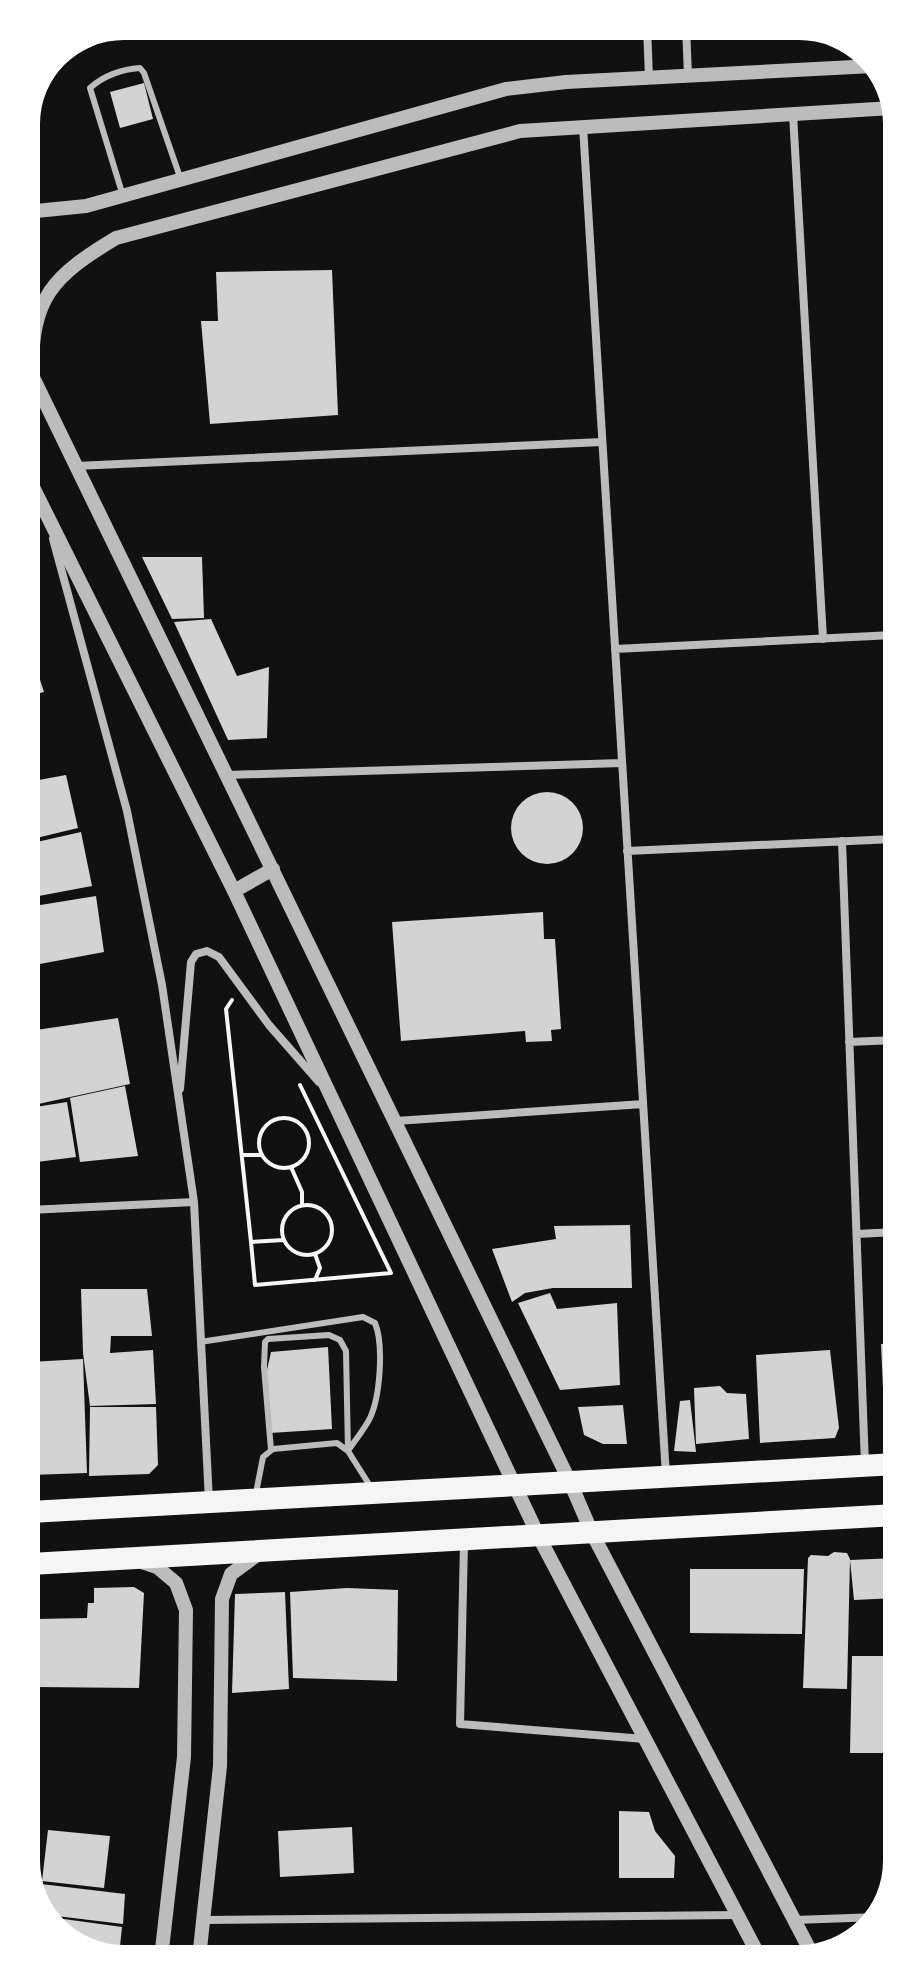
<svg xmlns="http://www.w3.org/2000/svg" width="923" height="1985" viewBox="0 0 923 1985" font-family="'Asap Condensed',sans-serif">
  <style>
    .building { fill: #d3d3d3 }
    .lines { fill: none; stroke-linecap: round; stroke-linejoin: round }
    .path { stroke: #f5f5f5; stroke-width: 4 }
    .service { stroke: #bcbcbc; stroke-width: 6 }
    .minor { stroke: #bcbcbc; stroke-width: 8 }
    .tertiary { stroke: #bcbcbc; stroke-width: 14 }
    .trunk { stroke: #f5f5f5; stroke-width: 22 }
  </style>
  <rect width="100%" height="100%" fill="#111"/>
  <path class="building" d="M144 83 153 119 120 128 110 92Z
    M332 270 338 415 210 424 201 321H218L216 272Z
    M142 557H202L204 618 172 619Z
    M211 619 237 676 269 667 267 738 228 740 174 622Z
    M28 643 44 692 28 696Z
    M66 775 78 828 28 840V782Z
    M511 828a36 36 0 1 1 72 0a36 36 0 1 1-72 0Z
    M81 832 92 886 28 898V844Z
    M96 896 104 952 29 966 28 907Z
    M543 912 544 939H555L561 1029 551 1030 552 1041 526 1042 525 1031 401 1041 392 922Z
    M118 1018 130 1084 29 1106V1031Z
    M125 1086 138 1156 80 1162 70 1098Z
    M67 1102 76 1157 29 1163V1108Z
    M630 1225 632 1288H553L525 1293 512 1302 492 1249 556 1239 554 1226Z
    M81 1289H147L152 1336H111L110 1353 153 1350 156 1404 90 1406 83 1353Z
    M550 1293 557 1309 617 1303 620 1385 560 1390 518 1303Z
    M895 1343 896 1433H885L881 1344Z
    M328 1347 332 1429 270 1433 265 1379 271 1352Z
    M830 1350 839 1428 835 1438 760 1443 756 1355Z
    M83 1359 87 1473 30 1475V1362Z
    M720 1386 727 1393 746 1394 749 1439 696 1444 694 1388Z
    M690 1400 696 1452 674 1451 680 1401Z
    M623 1405 627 1444H603L584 1435 578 1407Z
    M90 1407H156L158 1465 149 1474 89 1476Z
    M834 1552 847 1553 850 1559 847 1689 803 1688 808 1558 811 1555 828 1556Z
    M896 1558V1598L854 1600 850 1560Z
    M690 1569H804L802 1634 690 1633Z
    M134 1587 144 1593 139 1688 36 1687V1619L87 1618 88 1603H94V1588Z
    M347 1588 398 1590 397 1681 293 1678 290 1592Z
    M285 1592 289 1689 232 1693 235 1594Z
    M852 1656H896L897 1753H850Z
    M619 1811 649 1812 655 1831 675 1856 674 1878H619Z
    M352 1827 354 1873 280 1877 278 1831Z
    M48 1830 110 1836 104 1888 42 1881Z
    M41 1884 125 1894 123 1924 48 1915 39 1904Z
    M49 1917 122 1927 119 1955 102 1953 64 1938Z"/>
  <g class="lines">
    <path class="path" d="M232 1000 226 1009 251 1242
      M259 1143a25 25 0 1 1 50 0a25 25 0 1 1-50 0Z
      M242 1155H262
      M291 1167 302 1192V1205
      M282 1230a25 25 0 1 1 50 0a25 25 0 1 1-50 0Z
      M284 1240 251 1242 255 1285 391 1273 300 1085
      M315 1280 320 1268 315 1254"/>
    <path class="service" d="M123 196 90 88C103 76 122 69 140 68L144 73 181 180
      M200 1342 363 1317 375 1323C384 1345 380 1397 370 1418 364 1430 355 1440 348 1451
      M271 1450 264 1367 265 1342 268 1339 329 1335 340 1340 346 1351 348 1451
      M256 1493 263 1457 273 1449 337 1443 348 1451 372 1489"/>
    <path class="minor" d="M647 26 649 78
      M686 26 688 76
      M793 114 823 639
      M583 126 666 1476
      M76 466 602 442
      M53 539 127 811 162 985 194 1202 209 1501
      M615 649 893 635
      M227 775 622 763
      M842 841 865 1465
      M627 851 894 839
      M849 1042 895 1040
      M180 1089 191 962 196 954 207 951 219 957 269 1025 319 1082
      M396 1121 643 1104
      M29 1210 194 1202
      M857 1234 895 1232
      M464 1543 460 1724 645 1739
      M204 1920 738 1915
      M795 1920 878 1917
      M199 1958 757 1953"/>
    <path class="tertiary" d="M26 212 86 206 506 89 566 82 873 66
      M27 365 570 1482 592 1533 812 1954
      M32 374C31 297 53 276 116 238L520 131 892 108
      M27 475 234 891 539 1537 758 1954
      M234 891 273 869
      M142 1562 157 1567 176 1583 186 1610 184 1757 161 1958
      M199 1958 220 1766 222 1599 231 1574 257 1555"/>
    <path class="trunk" d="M30 1512 896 1464
      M30 1564 896 1515"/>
  </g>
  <path d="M0 0H923V1985H0ZM124 40H799A84 84 0 0 1 883 124V1861A84 84 0 0 1 799 1945H124A84 84 0 0 1 40 1861V124A84 84 0 0 1 124 40Z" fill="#fff" fill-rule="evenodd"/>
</svg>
